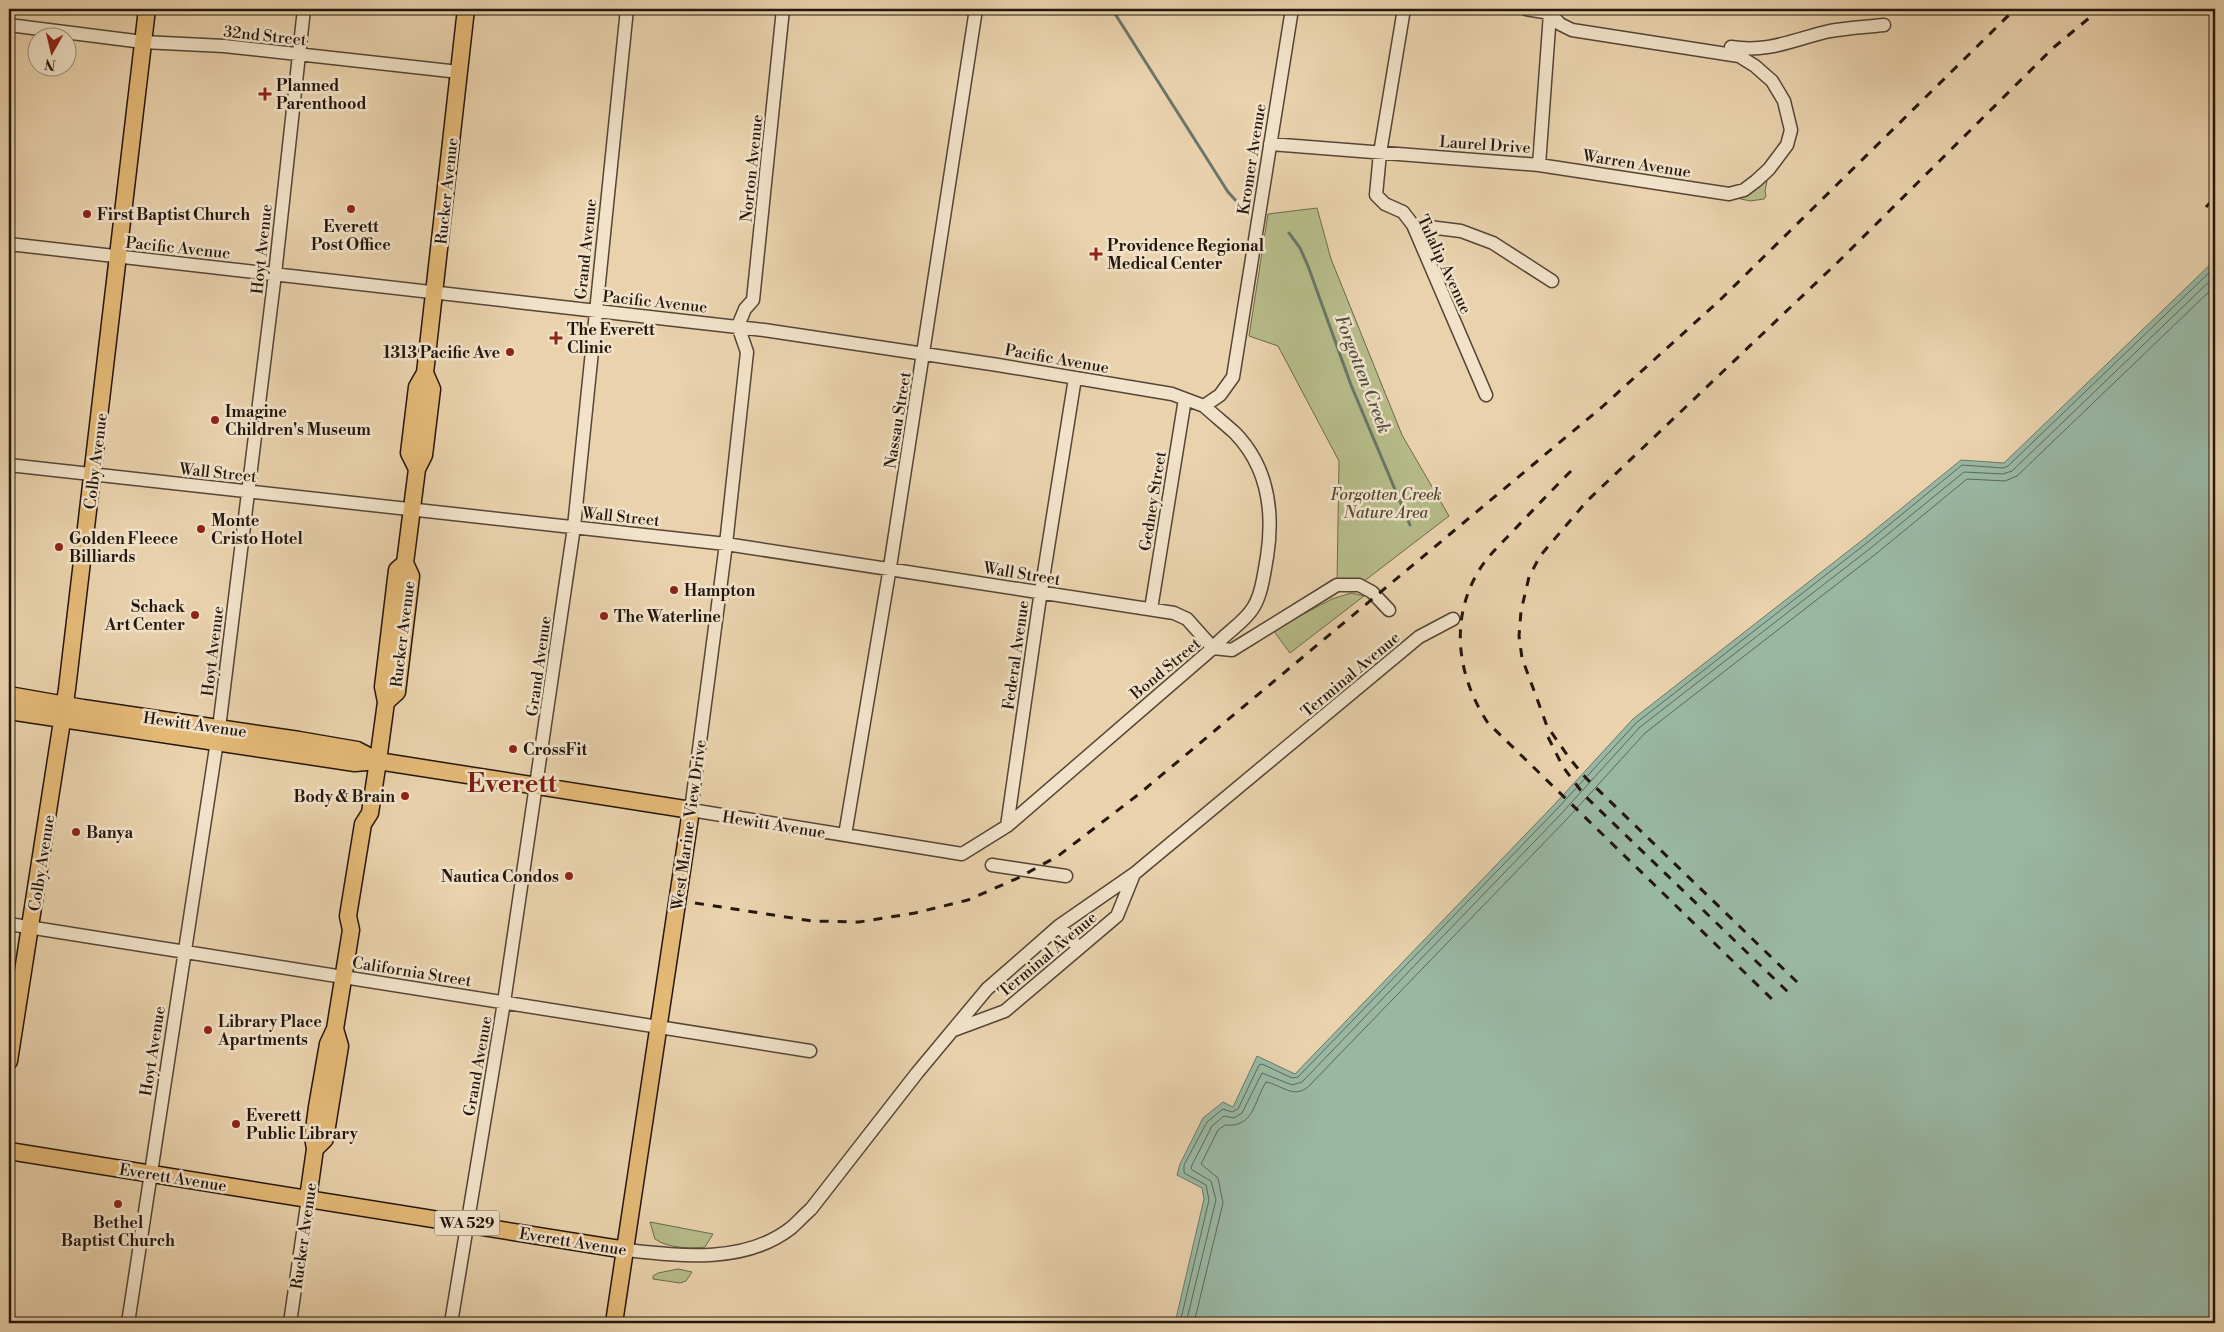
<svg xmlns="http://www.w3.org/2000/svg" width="2224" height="1332" viewBox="0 0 2224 1332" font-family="'Libre Bodoni',serif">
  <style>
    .green { fill: #b6bc89; stroke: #6d694b }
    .water { fill: #99b8a4; stroke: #6a7768 }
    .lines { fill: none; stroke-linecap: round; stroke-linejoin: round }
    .shore { stroke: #5e6758; stroke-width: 1 }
    .stream { stroke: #6a7768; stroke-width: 3 }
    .minor-casing { stroke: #554535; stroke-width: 15 }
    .major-casing { stroke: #24160d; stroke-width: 19 }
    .minor { stroke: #f1e2c9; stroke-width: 12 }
    .major { stroke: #e4b976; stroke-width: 16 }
    .rail { stroke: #24160d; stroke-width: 3; stroke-dasharray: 9 9; stroke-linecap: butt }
    .poi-dot { fill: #8f2418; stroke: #f1e2c9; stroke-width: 2 }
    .labels { text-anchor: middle; stroke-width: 5; stroke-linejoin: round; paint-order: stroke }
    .shield { fill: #f1e2c9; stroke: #625345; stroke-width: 1 }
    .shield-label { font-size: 15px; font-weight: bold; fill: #24160d }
    .street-label { font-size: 16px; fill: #24160d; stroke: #f1e2c9 }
    .poi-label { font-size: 16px; font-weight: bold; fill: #24160d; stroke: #f1e2c9; text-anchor: start }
    .park-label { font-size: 16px; font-style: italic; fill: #504832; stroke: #f1e2c9 }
    .water-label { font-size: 18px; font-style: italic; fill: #4d4f42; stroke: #f1e2c9 }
    .town-label { font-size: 26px; font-weight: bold; fill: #7a1f14; stroke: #f1e2c9 }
  </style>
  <rect width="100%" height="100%" fill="#e9d2ac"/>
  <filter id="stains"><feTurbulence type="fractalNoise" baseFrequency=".004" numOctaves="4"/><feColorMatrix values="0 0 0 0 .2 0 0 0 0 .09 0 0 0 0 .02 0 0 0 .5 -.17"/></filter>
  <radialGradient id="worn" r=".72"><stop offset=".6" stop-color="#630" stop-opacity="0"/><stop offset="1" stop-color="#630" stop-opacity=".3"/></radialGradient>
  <path class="green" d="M1767 181 1765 191 1766 196 1764 199 1750 201 1737 198 1752 191Z
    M1317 208 1331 259 1402 435 1449 516 1359 585H1337L1339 461 1278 346 1249 336 1268 214Z
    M1351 593 1364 596 1290 653 1273 630 1332 599Z
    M650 1222 713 1234 705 1247C691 1249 667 1248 655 1239Z
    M678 1269 692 1272 686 1281 680 1283 653 1279V1276L658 1273Z"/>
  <path class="water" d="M2215 260V1323H1175L1204 1199 1202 1188 1177 1175 1180 1164 1203 1118 1223 1102 1233 1107 1257 1056 1295 1074 1553 806 1633 719 1865 538 1961 460 2004 463Z"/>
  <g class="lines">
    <path class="shore" d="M1180 1323 1209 1200 1206 1185 1184 1173V1165L1207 1122 1223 1109 1232 1112 1238 1109 1259 1065 1262 1064 1292 1078 1298 1077 1557 809 1636 723 1868 542 1962 465 2003 468 2008 466 2215 267
      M1186 1323 1216 1200 1211 1181 1192 1170 1191 1167 1212 1126 1224 1116 1234 1118 1242 1113 1262 1073 1292 1085 1302 1082 1561 814 1640 727 1872 547 1964 472 2003 474 2012 471 2215 276
      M1194 1323 1223 1203 1218 1178 1201 1164 1218 1130 1225 1125C1254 1128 1254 1101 1266 1082 1282 1085 1293 1099 1308 1087L1567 819 1645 733 1877 553 1967 479 2005 481 2017 476 2215 286"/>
    <path class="stream" d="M1112 9 1228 192 1239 204
      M1289 233 1300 248 1308 266 1351 385 1410 525"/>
    <g class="minor-casing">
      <path id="minor" d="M1404 9 1380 153 1376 195 1385 204 1403 212 1413 225 1486 395
        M9 25 143 42 224 46 459 72
        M1731 47C1770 53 1794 39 1830 31 1847 28 1866 27 1884 25
        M1270 144 1539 165 1729 194 1744 190 1756 181 1769 169 1787 145 1791 130 1784 101 1772 81 1755 66 1739 56 1572 30 1560 24 1550 13 1526 9
        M1539 165 1550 13 1552 11
        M1413 225 1461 231 1493 243 1552 281
        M9 244 764 330 998 365 1172 394 1204 406
        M738 326 747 352 726 544 691 810 962 854 1007 826 1213 648C1225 633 1243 624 1253 608 1262 594 1264 573 1267 557 1274 512 1268 467 1235 433 1225 424 1214 415 1204 406L1220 395 1233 377 1292 9
        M738 326 745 309 753 300 783 9
        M9 465 726 544 1174 613 1187 619 1213 648
        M1151 609 1185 399
        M1213 648 1232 650 1337 585H1359L1372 592 1389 610
        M1007 826 1039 604 1075 378
        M845 835 890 567 976 9
        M992 865 1066 876
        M9 924 810 1051
        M1059 926 1079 948
        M954 1030 1005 1011 1117 916 1134 874
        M626 1250C680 1256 745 1264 791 1228 798 1222 804 1215 811 1209L917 1073 987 989 1059 926 1134 874 1419 637 1453 619
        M128 1323 219 728 275 274 304 9
        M290 1323 308 1198
        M451 1323 504 1002 574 527 627 9"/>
    </g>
    <g class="major-casing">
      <path id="major" d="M417 469 409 453 417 387 425 373 466 9
        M9 695 83 708 299 740 357 750 378 761
        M386 702 397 692 411 576 405 563 417 469 424 455 432 389 425 373
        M9 711 355 763 378 761 691 810 614 1323
        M9 1061 67 689 147 9
        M315 1149 325 1139 340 1046 335 1029
        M9 1151 626 1250
        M308 1198 315 1149 313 1137 317 1107 328 1044 335 1029 351 930 348 916 363 824 370 813 378 761 386 702 383 687 397 570 405 563"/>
    </g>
    <use href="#minor" class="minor"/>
    <use href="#major" class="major"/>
    <path class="rail" d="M2206 207 2215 198
      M1571 471C1552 490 1534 509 1515 529 1502 543 1488 555 1478 572 1449 621 1458 678 1488 723L1777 1004
      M1548 737 1563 767 1585 796 1788 992
      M695 903 812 921 859 922 915 913 968 900 1018 878 1058 856 1139 794 1602 407 1720 300 2015 9
      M1797 982 1586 778 1570 759 1547 726 1522 658 1519 636 1521 611 1529 577 1540 556 1587 501 1838 262 2053 48 2100 9"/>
  </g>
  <g class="poi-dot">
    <path d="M262.5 86.5h5v5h5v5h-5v5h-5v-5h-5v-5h5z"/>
    <circle cx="351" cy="209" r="5"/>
    <circle cx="87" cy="214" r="5"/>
    <path d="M1093.5 246.5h5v5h5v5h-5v5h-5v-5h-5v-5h5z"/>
    <path d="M553.5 330.5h5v5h5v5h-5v5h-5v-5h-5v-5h5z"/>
    <circle cx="510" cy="352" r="5"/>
    <circle cx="215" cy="420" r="5"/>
    <circle cx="201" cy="529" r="5"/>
    <circle cx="59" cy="547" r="5"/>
    <circle cx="674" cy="590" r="5"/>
    <circle cx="195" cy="615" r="5"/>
    <circle cx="604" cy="616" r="5"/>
    <circle cx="513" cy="749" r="5"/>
    <circle cx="405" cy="796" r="5"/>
    <circle cx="76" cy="832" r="5"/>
    <circle cx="569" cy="876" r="5"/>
    <circle cx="208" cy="1030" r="5"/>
    <circle cx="236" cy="1124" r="5"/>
    <circle cx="118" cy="1204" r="5"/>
  </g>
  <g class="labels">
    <rect class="shield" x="434.5" y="1210.5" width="65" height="25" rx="4"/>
    <g class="shield-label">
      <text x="467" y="1228">WA 529</text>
    </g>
    <g class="street-label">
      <text transform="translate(265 35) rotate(6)" y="6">32nd Street</text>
      <text transform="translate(1485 144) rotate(4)" y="6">Laurel Drive</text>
      <text transform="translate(1251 159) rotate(-81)" y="6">Kromer Avenue</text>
      <text transform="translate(1637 163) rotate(9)" y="6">Warren Avenue</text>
      <text transform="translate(751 168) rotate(-84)" y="6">Norton Avenue</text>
      <text transform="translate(446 191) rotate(-84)" y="6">Rucker Avenue</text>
      <text transform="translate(178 247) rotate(6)" y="6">Pacific Avenue</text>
      <text transform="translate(261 249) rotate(-84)" y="6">Hoyt Avenue</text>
      <text transform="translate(585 249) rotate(-84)" y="6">Grand Avenue</text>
      <text transform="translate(1445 264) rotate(65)" y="6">Tulalip Avenue</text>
      <text transform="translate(655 301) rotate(6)" y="6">Pacific Avenue</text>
      <text transform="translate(1057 358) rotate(10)" y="6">Pacific Avenue</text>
      <text transform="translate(897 420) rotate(-81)" y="6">Nassau Street</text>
      <text transform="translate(95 461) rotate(-83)" y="6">Colby Avenue</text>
      <text transform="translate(218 472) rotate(6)" y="6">Wall Street</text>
      <text transform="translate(1152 501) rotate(-81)" y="6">Gedney Street</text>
      <text transform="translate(621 516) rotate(6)" y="6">Wall Street</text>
      <text transform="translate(1022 573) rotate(9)" y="6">Wall Street</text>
      <text transform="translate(402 634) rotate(-83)" y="6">Rucker Avenue</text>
      <text transform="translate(212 651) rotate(-83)" y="6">Hoyt Avenue</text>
      <text transform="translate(1015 655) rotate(-82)" y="6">Federal Avenue</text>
      <text transform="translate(538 666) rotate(-82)" y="6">Grand Avenue</text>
      <text transform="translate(1165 668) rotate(-40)" y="6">Bond Street</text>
      <text transform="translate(1350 674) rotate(-40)" y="6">Terminal Avenue</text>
      <text transform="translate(195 724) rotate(8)" y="6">Hewitt Avenue</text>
      <text transform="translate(774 824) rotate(9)" y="6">Hewitt Avenue</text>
      <text transform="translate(688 825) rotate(-82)" y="6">West Marine View Drive</text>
      <text transform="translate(41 863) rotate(-81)" y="6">Colby Avenue</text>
      <text transform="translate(1047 954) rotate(-40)" y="6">Terminal Avenue</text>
      <text transform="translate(412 971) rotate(9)" y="6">California Street</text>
      <text transform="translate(152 1051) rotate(-81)" y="6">Hoyt Avenue</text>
      <text transform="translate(477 1066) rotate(-80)" y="6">Grand Avenue</text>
      <text transform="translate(173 1177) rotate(9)" y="6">Everett Avenue</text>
      <text transform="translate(303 1236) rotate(-82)" y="6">Rucker Avenue</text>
      <text transform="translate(573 1241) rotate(9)" y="6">Everett Avenue</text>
    </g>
    <g class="poi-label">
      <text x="276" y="91">Planned<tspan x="276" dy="18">Parenthood</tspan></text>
      <text x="97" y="220">First Baptist Church</text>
      <text x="351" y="232" text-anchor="middle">Everett<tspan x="351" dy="18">Post Office</tspan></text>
      <text x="1107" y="251">Providence Regional<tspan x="1107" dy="18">Medical Center</tspan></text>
      <text x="567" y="335">The Everett<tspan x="567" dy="18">Clinic</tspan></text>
      <text x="500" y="358" text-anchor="end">1313 Pacific Ave</text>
      <text x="225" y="417">Imagine<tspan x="225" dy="18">Children's Museum</tspan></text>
      <text x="211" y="526">Monte<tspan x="211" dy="18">Cristo Hotel</tspan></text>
      <text x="69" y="544">Golden Fleece<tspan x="69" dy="18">Billiards</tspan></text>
      <text x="684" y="596">Hampton</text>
      <text x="185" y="612" text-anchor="end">Schack<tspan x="185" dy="18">Art Center</tspan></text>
      <text x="614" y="622">The Waterline</text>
      <text x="523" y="755">CrossFit</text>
      <text x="395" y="802" text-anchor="end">Body &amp; Brain</text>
      <text x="86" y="838">Banya</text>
      <text x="559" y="882" text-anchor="end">Nautica Condos</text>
      <text x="218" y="1027">Library Place<tspan x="218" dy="18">Apartments</tspan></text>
      <text x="246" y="1121">Everett<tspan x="246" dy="18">Public Library</tspan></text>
      <text x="118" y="1228" text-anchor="middle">Bethel<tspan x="118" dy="18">Baptist Church</tspan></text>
    </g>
    <g class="park-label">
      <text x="1386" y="500">Forgotten Creek<tspan x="1386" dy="18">Nature Area</tspan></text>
    </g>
    <g class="water-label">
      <text transform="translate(1363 374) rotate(69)" y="6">Forgotten Creek</text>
    </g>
    <g class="town-label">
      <text x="512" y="792">Everett</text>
    </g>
  </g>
  <rect width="2224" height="1332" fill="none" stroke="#e9d2ac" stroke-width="30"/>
  <rect x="10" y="10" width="2204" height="1312" fill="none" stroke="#24160d" stroke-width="2.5"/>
  <rect x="15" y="15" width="2194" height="1302" fill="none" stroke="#24160d"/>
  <g transform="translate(52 52) rotate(188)"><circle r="24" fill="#f1e2c9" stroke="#9f907e"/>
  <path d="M0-4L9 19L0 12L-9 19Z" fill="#8f2418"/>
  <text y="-8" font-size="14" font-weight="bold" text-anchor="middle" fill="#24160d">N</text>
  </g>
  <rect width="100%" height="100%" filter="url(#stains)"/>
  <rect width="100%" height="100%" fill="url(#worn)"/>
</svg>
